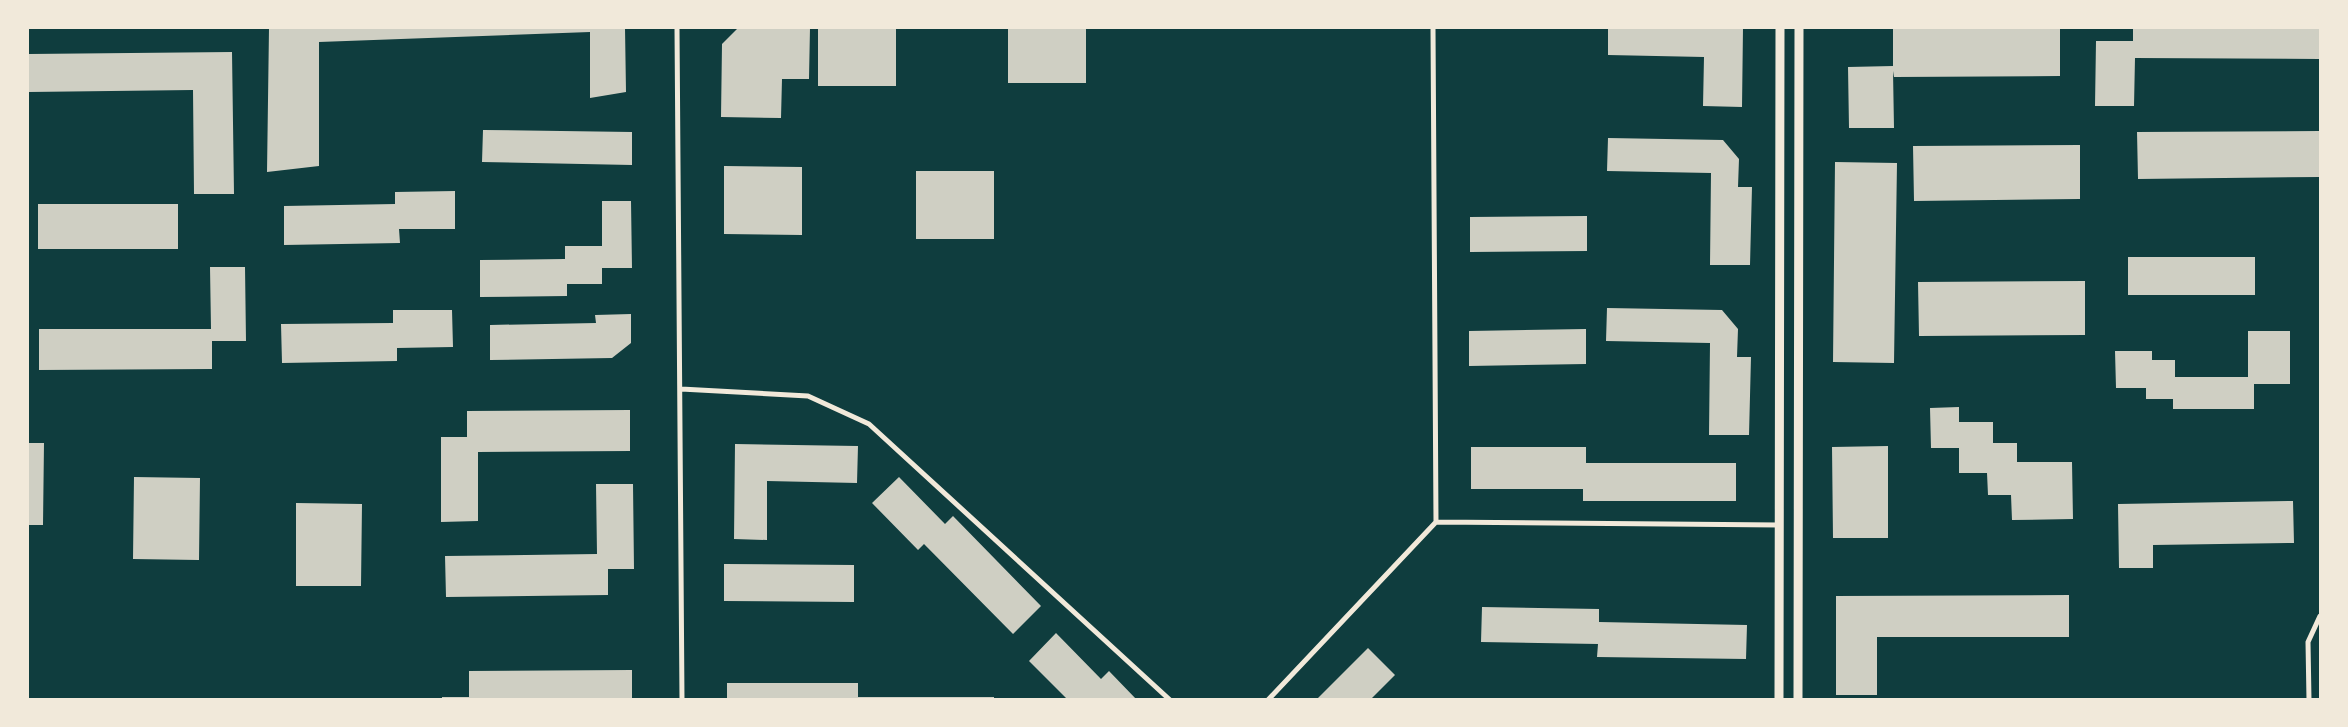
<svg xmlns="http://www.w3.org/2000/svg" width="2348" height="727" viewBox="0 0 2348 727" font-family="Arial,sans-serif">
<rect width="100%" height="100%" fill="#0f3d3e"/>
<path fill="#cfcfc3" d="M269,28H625L626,92L590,98V32L319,42V166L267,172Z
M738,28H810L809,79H782L781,118L721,117L722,44Z
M818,28H896V86H818Z
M1008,28H1086V83H1008Z
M1608,28H1743L1742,107L1703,106L1704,57L1608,55Z
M1893,28H2060V76L1894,77L1893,71L1894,128H1849L1848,67L1893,66Z
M2133,28H2320V59L2135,58L2134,106H2095L2096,41H2133Z
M232,52L234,194H194L193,90L29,92V54Z
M483,130L632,132V165L482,162Z
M2320,131V177L2138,179L2137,132Z
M1608,138L1723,140L1739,159L1738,187H1752L1750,265H1710L1711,173L1607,171Z
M2080,145V199L1914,201L1913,146Z
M1835,162L1897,163L1894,363L1833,362Z
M724,166L802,167V235L724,234Z
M916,171H994V239H916Z
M455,191V229H399L400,243L284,245V206L395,204V192Z
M602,201H631L632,268H602V284H567V296L480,297V260L565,259V246H602Z
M38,204H178V249H38Z
M1587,216V251L1470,252V217Z
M2128,257H2255V295H2128Z
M210,267H245L246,341H212V369L39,370V329H211Z
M2085,281V335L1919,336L1918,282Z
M1607,308L1722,310L1738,329L1737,357H1751L1749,435H1709L1710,343L1606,341Z
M393,310H452L453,347L397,348V361L282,363L281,324L393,323Z
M631,314V343L612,358L490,360V325L596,323L595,315Z
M1586,329V364L1469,366V331Z
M2248,331H2290V384H2254V409H2173V399H2146V388H2116L2115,351H2152V360H2175V377H2248Z
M1959,407V422H1993V443H2017V462H2072L2073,519L2012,520L2011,495H1988L1987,473H1959V448H1931L1930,408Z
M630,410V451L478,452V521L441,522V437H467V411Z
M28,443H44L43,525H28Z
M735,444L858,446L857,483L767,481V540L734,539Z
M1888,446V538H1833L1832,447Z
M1471,447H1586V463H1736V501H1583V489H1471Z
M134,477L200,478L199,560L133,559Z
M899,477L945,524L953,516L1041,606L1013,634L924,544L918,550L872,503Z
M596,484H633L634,569H608V595L446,597L445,556L597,554Z
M2293,501L2294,543L2153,545V568H2119L2118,504Z
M296,503L362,504L361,586H296Z
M724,564L854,565V602L724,601Z
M2069,595V637H1877V695H1836V596Z
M1482,607L1599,609V622L1747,625L1746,659L1597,657L1598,644L1481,642Z
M1056,633L1101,679L1109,671L1137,700H1068L1029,661Z
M1368,648L1395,675L1370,700H1316Z
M632,670V700H442V697H469V671Z
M727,683H858V697H994V700H727Z"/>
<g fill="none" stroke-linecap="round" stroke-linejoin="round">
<path stroke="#f1e9da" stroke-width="5" d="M677,28L682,700
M1433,28L1436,522
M681,389L808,396L869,424L1170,700
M1268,700L1436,522L1779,525
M2309,700L2308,642L2320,616"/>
<path stroke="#f1e9da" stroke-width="9" d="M1779,700L1780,28
M1798,700L1799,28"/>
</g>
<rect width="2348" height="727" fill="none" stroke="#f1e9da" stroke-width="58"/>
</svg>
